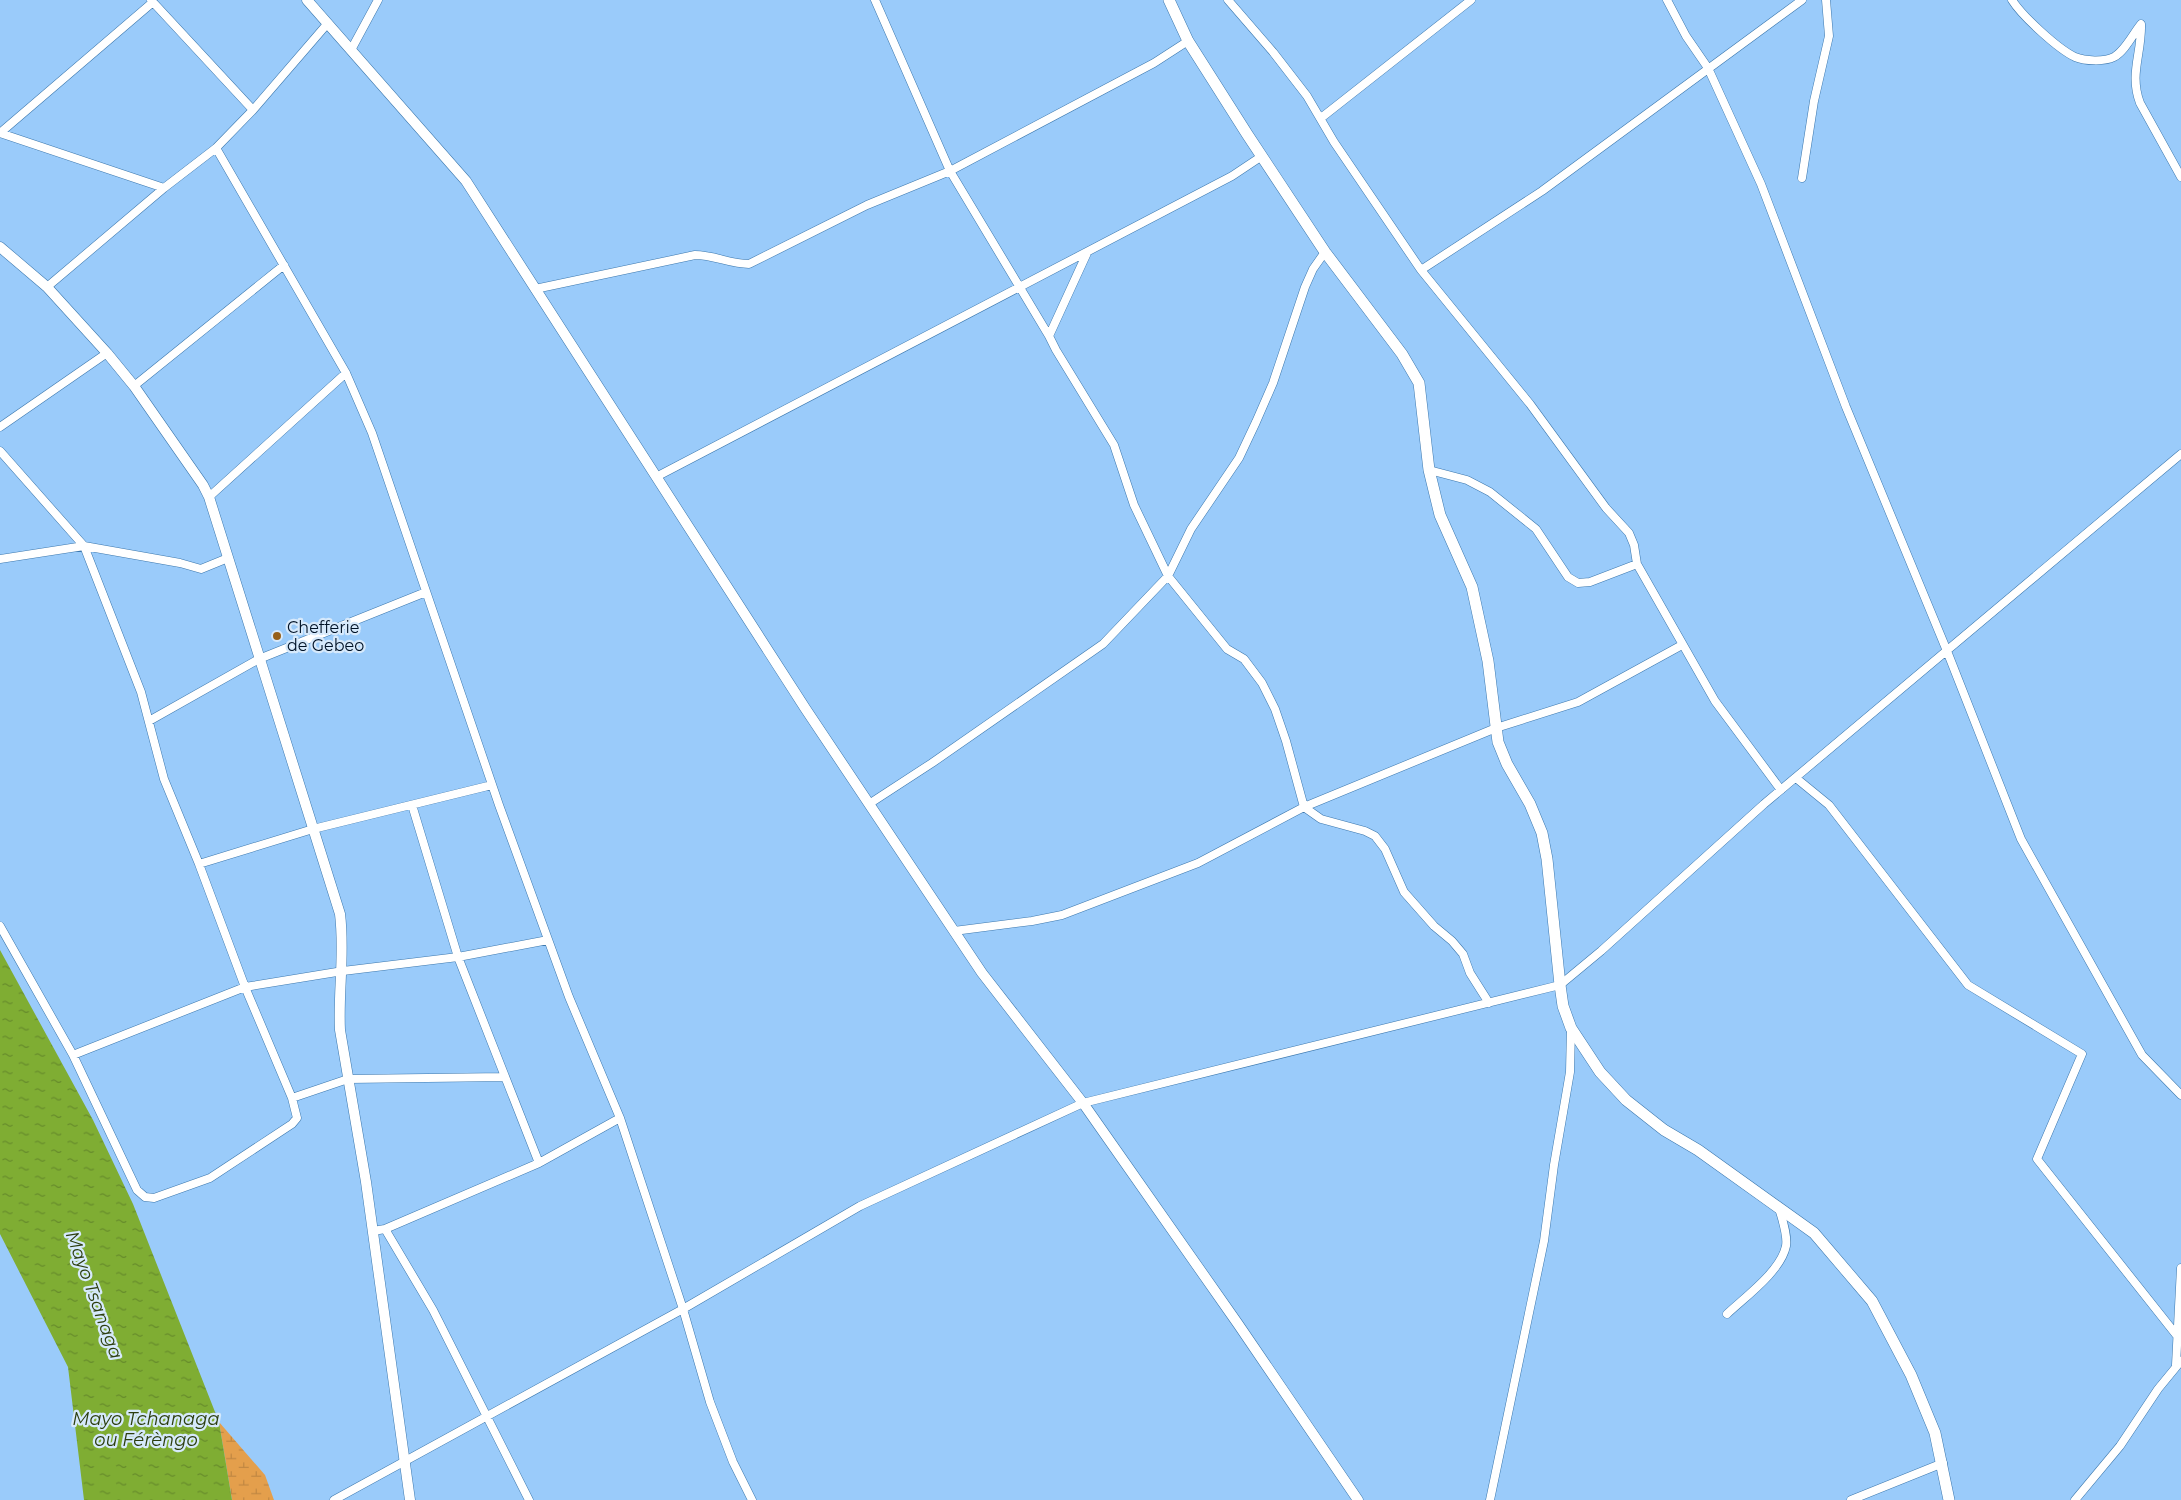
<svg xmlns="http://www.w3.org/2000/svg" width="2181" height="1500" viewBox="0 0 2181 1500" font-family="Montserrat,sans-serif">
<defs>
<pattern id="wetland-marsh" width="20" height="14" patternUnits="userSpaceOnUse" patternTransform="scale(1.25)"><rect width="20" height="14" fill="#e49f4c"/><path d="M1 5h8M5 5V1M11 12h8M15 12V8" fill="none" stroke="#c28842"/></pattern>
<pattern id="water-ripples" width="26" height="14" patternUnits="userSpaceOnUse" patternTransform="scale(1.25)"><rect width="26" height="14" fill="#7fad33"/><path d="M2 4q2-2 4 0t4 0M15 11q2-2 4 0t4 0" fill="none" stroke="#668b2b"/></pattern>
</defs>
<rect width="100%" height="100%" fill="#9acbfa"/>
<path fill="url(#wetland-marsh)" d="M219,1422L265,1475L274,1500H232Z"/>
<path fill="url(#water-ripples)" d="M0,950L93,1120L133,1204L219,1422L232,1500H84L68,1367L0,1234Z"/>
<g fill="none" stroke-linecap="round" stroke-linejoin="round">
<defs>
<path id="minor" d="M875,0L950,171L1049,336
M1228,0L1273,52L1307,96L1334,142L1421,270L1530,404L1606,508L1629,533L1634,545L1637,564L1715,701L1781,790
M1667,0L1686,36L1708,68L1761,184L1846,407L1947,651L2021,839L2142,1055L2181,1095
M2012,0C2022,16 2058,49 2075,57C2085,61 2104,62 2114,57C2125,51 2133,34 2141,24C2142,53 2129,74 2140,103L2181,177
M351,50L378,0
M253,110L328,23
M1321,118L1471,0
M0,133L164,188L216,148L253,110L151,0
M0,133L153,2
M216,148L346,373L372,433L499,805L569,997L620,1118L683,1309L710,1402L733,1462L752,1500
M1802,178L1814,101L1829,36L1826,0
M1087,253L1049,336L1056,350L1114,445L1134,505L1168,576L1227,649L1244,659L1262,683L1275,709L1286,741L1304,807L1321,819L1365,831L1375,836L1385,849L1404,892L1434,926L1452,941L1463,954L1470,973L1489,1003
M1421,270L1542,191L1802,0
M47,287L164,188
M535,289L695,255C714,255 730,264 749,264L867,205L950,171L1154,63L1188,41
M134,386L284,265
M0,427L107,353
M0,451L84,546L141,692L164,779L199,864L313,829L492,785
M1429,470L1467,480L1490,492L1536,529L1568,577L1578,583L1590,582L1637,564
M656,477L1232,176L1262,156
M209,497L346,373
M0,559L84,546L180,563L201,569L228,558
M149,721L259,659L426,592
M1796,778L1829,805L1968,985L2082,1054L2037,1159L2178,1337
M869,804L932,763L1103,644L1168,576L1191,529L1239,458L1256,422L1273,383L1305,287L1313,269L1325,252
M412,805L458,957L548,940
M199,864L245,987L292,1098L297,1118L292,1124L210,1178L154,1198L145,1197L137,1190L73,1055L245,987L343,971L458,957L539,1163L385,1229L373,1231
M0,926L73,1055
M954,931L1032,921L1062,915L1198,863L1304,807L1496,728L1578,702L1682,645
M292,1098L348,1079L505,1077
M539,1163L620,1118
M385,1229L433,1310L529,1500
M1727,1314C1745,1297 1781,1271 1786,1246C1788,1235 1782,1219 1779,1208
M2176,1365L2181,1268
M334,1500L683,1309L860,1206L1083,1103L1560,985L1601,951L1764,804L2181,454
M1490,1500L1544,1241L1554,1165L1570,1072L1571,1028
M1851,1500L1943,1463
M2075,1500L2120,1446L2158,1389L2181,1361"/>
<path id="tertiary" d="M307,0L466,181L805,708L982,973L1083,1103L1238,1324L1358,1500
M0,247L47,287L107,353L134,386L203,485L209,497L340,914C345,953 338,992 340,1030L366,1182L410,1500"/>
<path id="secondary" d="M1169,0L1188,41L1247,134L1325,252L1402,354L1419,383L1429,470L1440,515L1472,587L1488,661L1498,742L1507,764L1530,804L1542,833L1547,859L1560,985L1563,1006L1571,1028L1600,1072L1626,1100L1664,1130L1698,1150L1814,1233L1872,1301L1911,1375L1935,1433L1949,1500"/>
</defs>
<use href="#minor" stroke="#3c78ae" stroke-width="9"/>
<use href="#tertiary" stroke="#3c78ae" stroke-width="11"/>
<use href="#secondary" stroke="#3c78ae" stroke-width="12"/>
<use href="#minor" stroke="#fff" stroke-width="8"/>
<use href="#tertiary" stroke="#fff" stroke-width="10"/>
<use href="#secondary" stroke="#fff" stroke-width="11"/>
</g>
<circle fill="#976019" stroke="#d6e9fb" stroke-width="2" cx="277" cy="636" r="5"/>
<g text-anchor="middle" stroke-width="4.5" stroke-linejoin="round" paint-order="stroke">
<g font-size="16" fill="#001226" stroke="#d6e9fb" text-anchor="start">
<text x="287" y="633">Chefferie<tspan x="287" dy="18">de Gebeo</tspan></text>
</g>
<g font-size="18" font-style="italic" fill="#2c3e0e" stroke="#d6e9fb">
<text transform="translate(94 1295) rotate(70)" y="6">Mayo Tsanaga</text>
<text x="146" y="1425">Mayo Tchanaga<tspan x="146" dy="21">ou Férèngo</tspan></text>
</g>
</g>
</svg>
